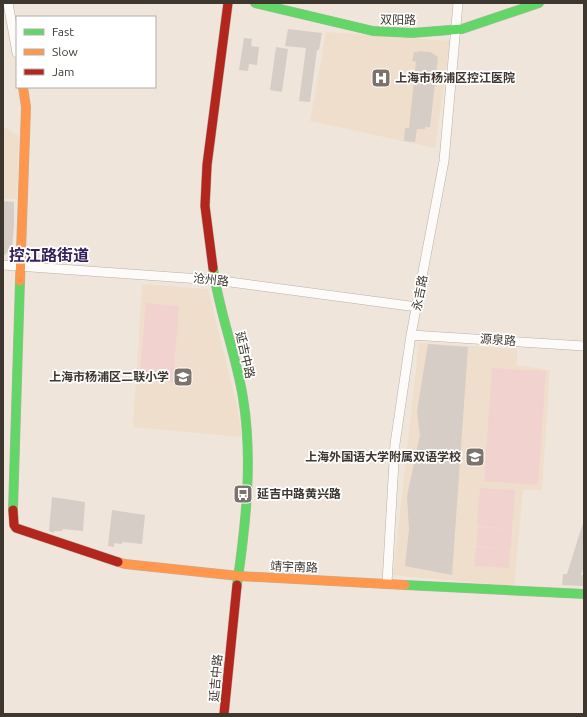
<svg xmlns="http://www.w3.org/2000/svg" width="587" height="717" viewBox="0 0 587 717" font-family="Ubuntu,'Noto Sans SC',sans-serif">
<rect width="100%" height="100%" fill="#efe5da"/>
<path fill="#efdecb" d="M326,32L450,41L435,148L310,121Z
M3,126L19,136L17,199L3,198Z
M142,284L208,289L237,405L242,437L133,427Z
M419,343L517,349V365L550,370L542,490H523L514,586L393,575Z"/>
<path fill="#f2d2ce" d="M146,303L179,306L173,382L139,379Z
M492,368L546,371L538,485L484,481Z
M480,488L515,490L512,529L477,526Z
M478,527L512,529L511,549L476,546Z
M476,547L510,549L509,568L474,566Z"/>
<path fill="#d6cdc6" d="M288,29L322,33L319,50H317L310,102L299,101L306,48L285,46Z
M244,38L252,39L251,46L259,47L257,65L249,64L248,71L239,70Z
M276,47L288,49L282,92L270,90Z
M418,51L430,52L438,57L430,127H425V129H417L415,142L404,141L405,128H409L416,62L412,61L414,52H418Z
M3,201L14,202V225L12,249L3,256Z
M428,344L468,347L452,575L405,566L409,530L407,496L420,435L417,411Z
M52,497L85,502L83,531L63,529L62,531H54V533L49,531Z
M112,510L145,515L142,544L122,542V544L114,543V547L108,546Z
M583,523H584V566L581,575H584V586L562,585L563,574H567Z"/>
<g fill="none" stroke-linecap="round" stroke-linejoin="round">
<defs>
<path id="street" d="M8,3L17,53
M3,265L215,280L417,307
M411,335L584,346
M387,583L395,444L411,335L444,161L458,3"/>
<path id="fast" d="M255,3L373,31L412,33L462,29L539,3
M213,268C219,312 236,354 243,398C253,459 246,523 237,585
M13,510L20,281
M405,585L584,594"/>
<path id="slow" d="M20,281L26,107L23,87
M118,562L125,564L239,576L405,585"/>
<path id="jam" d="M213,268L205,206L207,165L228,3
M13,510L14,525L16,528L118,562
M224,714L237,585"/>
</defs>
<use href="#street" stroke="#b7b0a7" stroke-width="10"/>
<use href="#fast" stroke="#b7b0a7" stroke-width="10"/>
<use href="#slow" stroke="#b7b0a7" stroke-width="10"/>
<use href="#jam" stroke="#b7b0a7" stroke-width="10"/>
<use href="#street" stroke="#fdfbf9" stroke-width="9"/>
<use href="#fast" stroke="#63d668" stroke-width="9"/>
<use href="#slow" stroke="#ff974d" stroke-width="9"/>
<use href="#jam" stroke="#b3261e" stroke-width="9"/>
</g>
<defs>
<symbol id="hospital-square" viewBox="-11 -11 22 22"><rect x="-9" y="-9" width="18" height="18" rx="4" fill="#7c746c" stroke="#fff"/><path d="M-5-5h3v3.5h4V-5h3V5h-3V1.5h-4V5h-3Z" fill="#fff"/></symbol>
<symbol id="school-square" viewBox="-11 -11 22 22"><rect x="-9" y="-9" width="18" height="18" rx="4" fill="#7c746c" stroke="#fff"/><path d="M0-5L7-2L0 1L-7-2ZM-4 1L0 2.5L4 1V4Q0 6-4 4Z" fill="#fff"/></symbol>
<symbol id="bus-square" viewBox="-11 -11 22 22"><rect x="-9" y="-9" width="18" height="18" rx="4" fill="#7c746c" stroke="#fff"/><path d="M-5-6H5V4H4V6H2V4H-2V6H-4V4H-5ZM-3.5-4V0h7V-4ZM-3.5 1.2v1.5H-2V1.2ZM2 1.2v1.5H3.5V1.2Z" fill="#fff"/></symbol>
</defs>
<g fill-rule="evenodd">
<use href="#hospital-square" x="370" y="67" width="22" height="22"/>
<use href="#school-square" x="172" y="366" width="22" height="22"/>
<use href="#school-square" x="464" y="446" width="22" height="22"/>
<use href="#bus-square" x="232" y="483" width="22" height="22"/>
</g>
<g text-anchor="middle" stroke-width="3.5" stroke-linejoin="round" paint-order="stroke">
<g font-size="12" fill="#3e3730" stroke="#fff">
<text transform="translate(398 20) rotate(1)" y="4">双阳路</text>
<text transform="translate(211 280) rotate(6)" y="4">沧州路</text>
<text transform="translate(420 293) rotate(-79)" y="4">永吉路</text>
<text transform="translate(498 340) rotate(4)" y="4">源泉路</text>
<text transform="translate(245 355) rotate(77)" y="4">延吉中路</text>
<text transform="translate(294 567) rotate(2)" y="4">靖宇南路</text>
<text transform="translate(216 678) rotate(-85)" y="4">延吉中路</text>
</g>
<g font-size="12" font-weight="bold" fill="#3e3730" stroke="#fff" text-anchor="start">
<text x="395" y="82">上海市杨浦区控江医院</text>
<text x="169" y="381" text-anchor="end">上海市杨浦区二联小学</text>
<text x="461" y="461" text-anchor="end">上海外国语大学附属双语学校</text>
<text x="257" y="498">延吉中路黄兴路</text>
</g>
<g font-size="16" font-weight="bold" fill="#34215b" stroke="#fff">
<text x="49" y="261">控江路街道</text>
</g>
</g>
<rect width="587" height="717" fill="none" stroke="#3e3730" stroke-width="8"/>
<rect x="16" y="16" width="140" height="72" fill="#ffffff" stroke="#b2afac"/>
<rect x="24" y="29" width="20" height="6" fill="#63d668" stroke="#b2afac"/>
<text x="52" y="36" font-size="12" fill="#3e3730">Fast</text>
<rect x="24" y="49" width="20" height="6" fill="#ff974d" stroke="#b2afac"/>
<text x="52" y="56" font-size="12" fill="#3e3730">Slow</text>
<rect x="24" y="69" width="20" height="6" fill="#b3261e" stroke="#b2afac"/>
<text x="52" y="76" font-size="12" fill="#3e3730">Jam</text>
</svg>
